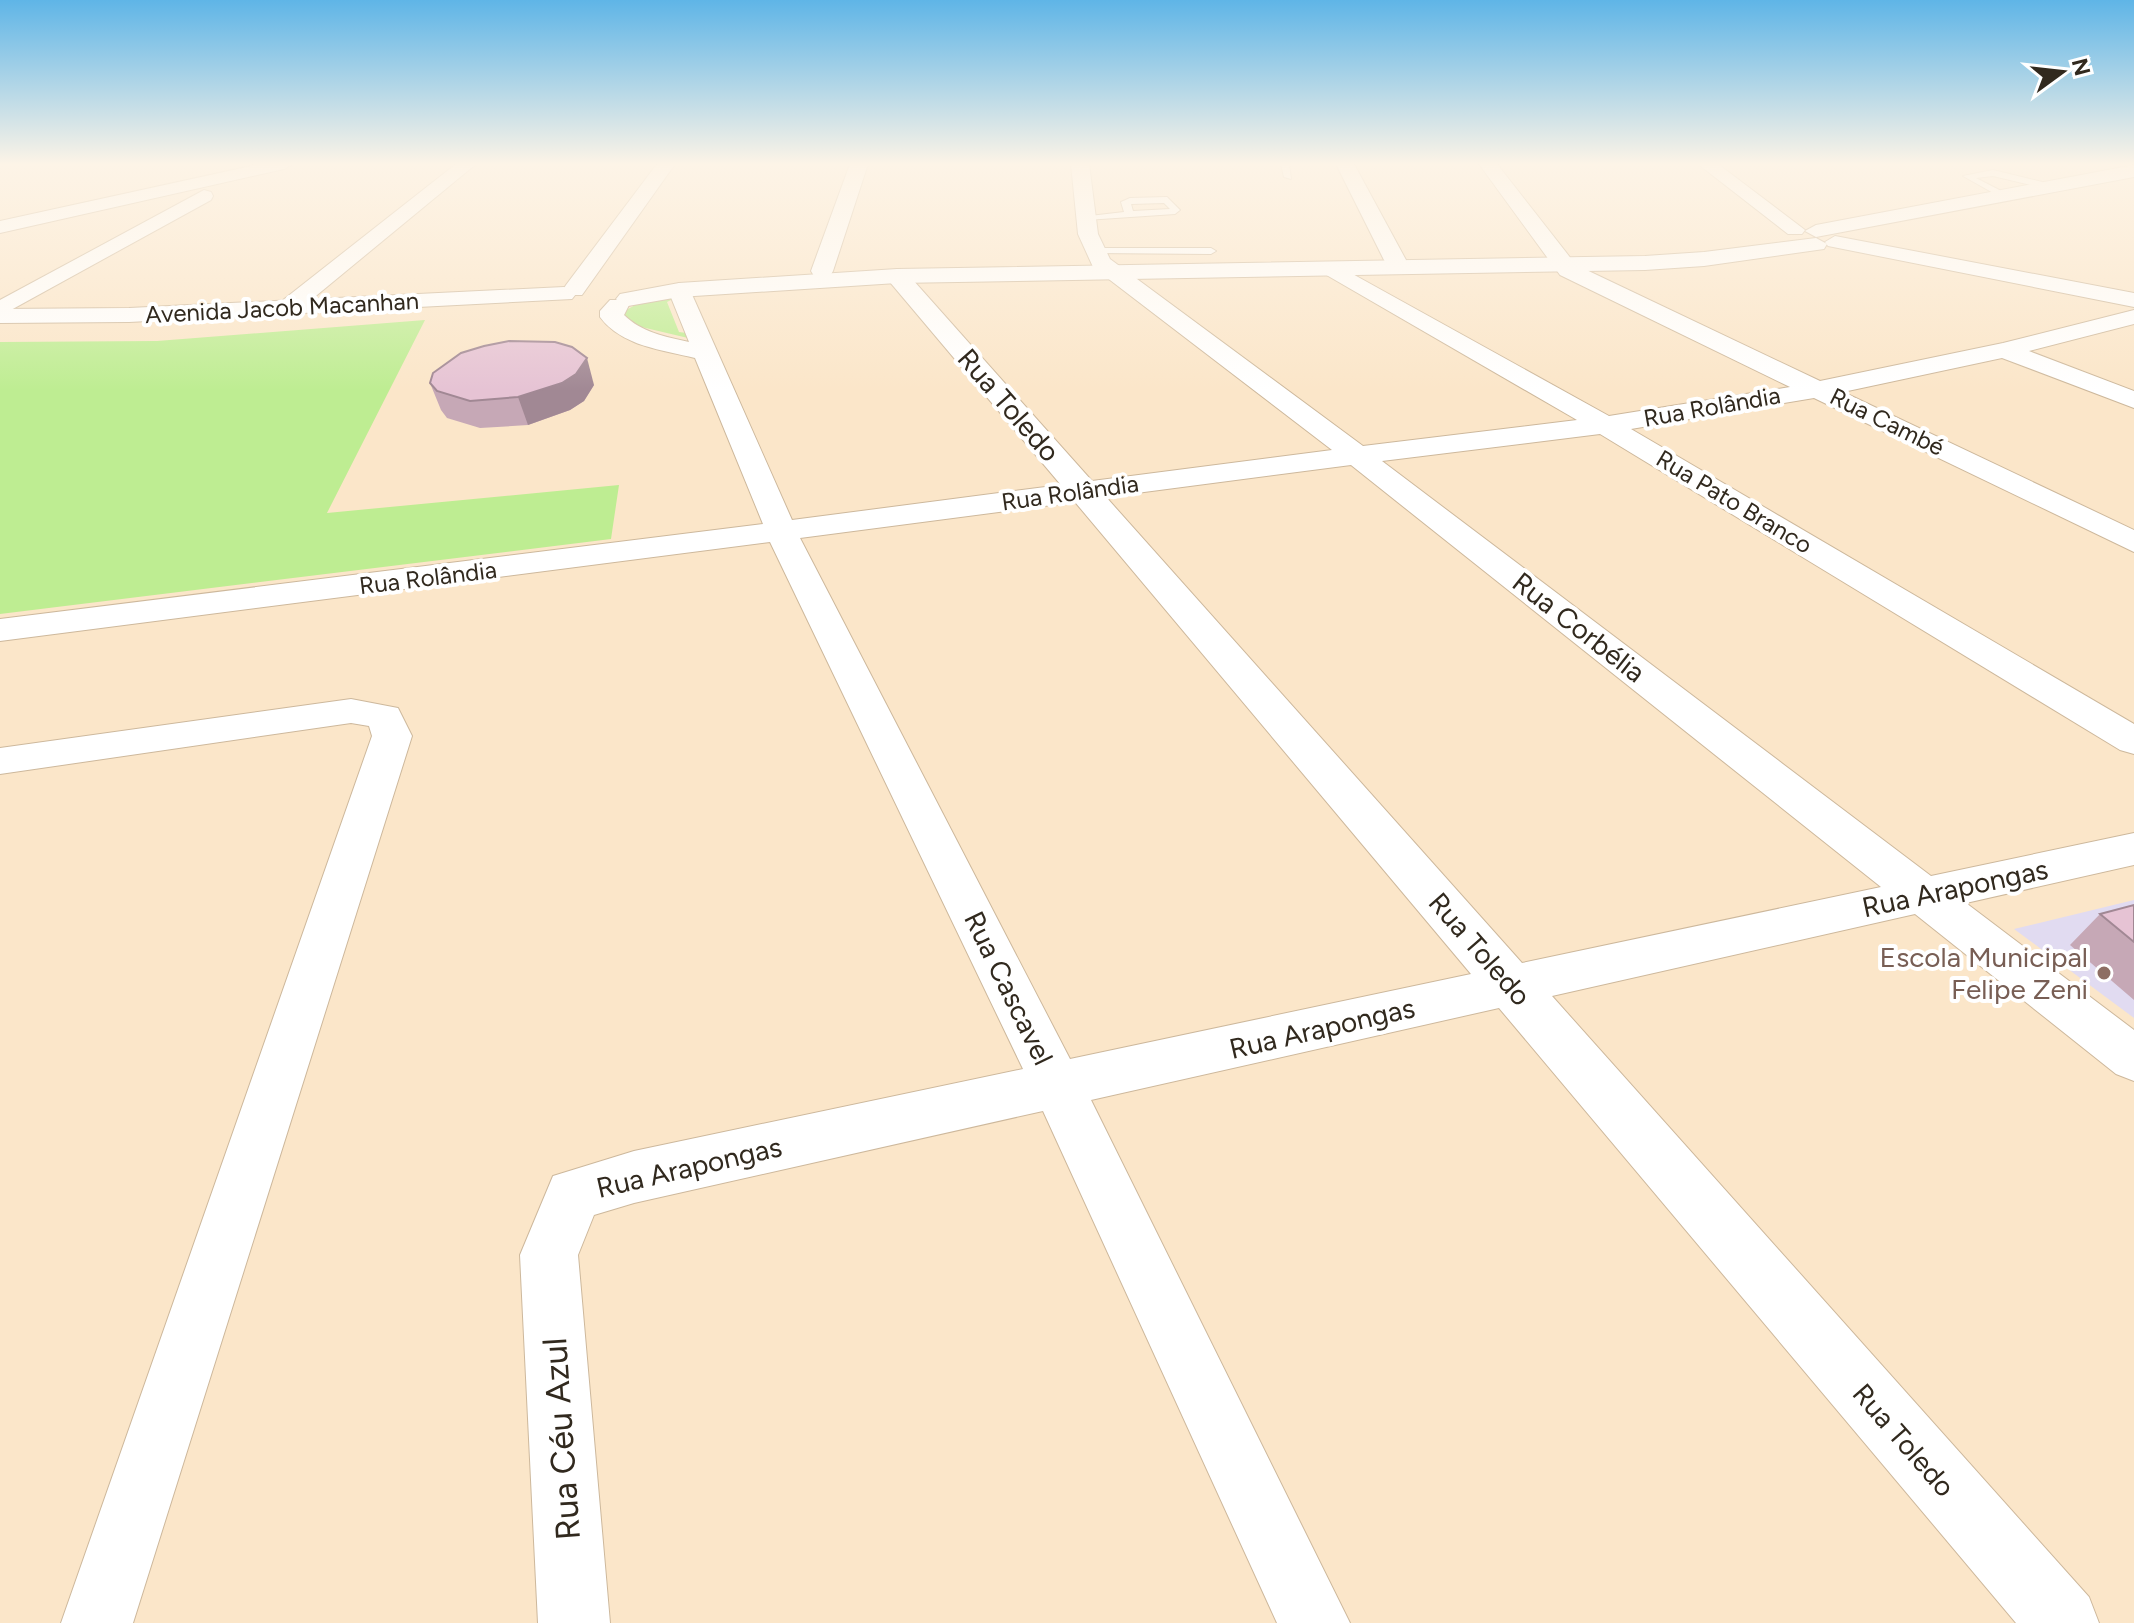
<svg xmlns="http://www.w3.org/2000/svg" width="2134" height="1623" viewBox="0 0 2134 1623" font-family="Figtree,sans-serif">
<rect width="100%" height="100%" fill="#fbe6c9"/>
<path fill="#e1dbf1" d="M2134,900V1018L2014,929Z"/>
<path fill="#beed92" d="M675,298L667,302L679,332L694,334L688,338L633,325L619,314L637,304Z
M425,320L327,513L619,485L611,539L0,614V342L157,341Z"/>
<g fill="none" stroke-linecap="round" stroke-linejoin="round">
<defs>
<path id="lane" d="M1281,164H1289L1291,179L1284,177Z
M1993,170L2055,185L2056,187L2052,190L1993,176L1976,178L2007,194L2004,199L1963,176Z
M1167,197L1180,210L1175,214L1086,220L1081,217L1124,212L1121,202L1130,198ZM1164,203L1170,209L1133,211L1131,204Z
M1096,248H1211L1216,251L1211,254L1092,253Z"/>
<path id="street" d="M260,164H293L284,169L0,233V221Z
M456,164H476L294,314H278L274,309L278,304Z
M657,164H675L582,295H566L563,290L566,285Z
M850,164H868L833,271L830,276H814L811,271Z
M1071,164H1089L1098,234L1110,259L1363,446L1577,420L1323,273L1320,268L1323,263L1331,262L1609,416L1790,387L1560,275L1479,164H1497L1576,265L1820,381L2003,343L2134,310V324L2029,351L2134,391V408L2002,358L1843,392L2134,530V552L1814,398L1631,429L2134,724V754L2120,750L1600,434L1382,461L1931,876L2134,833V865L1966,903L2134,1030V1081L2116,1074L1915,914L1552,996L2089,1597L2099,1623H2016L1499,1008L1091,1100L1350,1623H1277L1043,1111L634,1203L594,1215L578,1255L610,1623H538L520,1255L553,1176L634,1151L1023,1069L770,542L0,641V619L763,524L695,358C663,350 621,346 600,317V311L610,300H626L629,305L624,315C641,332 666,337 689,342L668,290L679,283L690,290L792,520L1061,485L889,281L886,276L897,269L905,271L1092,481L1332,450L1093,267L1078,234ZM1351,465L1881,887L1522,963L1106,497ZM1075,502L1471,974L1070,1059L800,538Z
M1336,164H1354L1406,260L1403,265H1387L1384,260Z
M1698,164H1718L1805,230L1802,234H1788Z
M204,190L211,192L213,196L211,200L0,316V300Z
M1835,236L2134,293V307L1828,246L1825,242Z
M351,699L398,708L412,736L133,1623H61L372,736L369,726L351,723L0,774V748Z"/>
<path id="secondary" d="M2134,165V177L1816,237L1805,231L1816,225Z
M1816,238L1827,244L1824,249L1704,266L1645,270L897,283L679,297L628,306L620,304L616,299L620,294L679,283L897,269L1645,256L1704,252Z
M564,287L572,289L576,294L572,299L129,322L0,323V309L129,308Z"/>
</defs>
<use href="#lane" stroke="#cdb89c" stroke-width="2"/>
<use href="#street" stroke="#cdb89c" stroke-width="2"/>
<use href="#secondary" stroke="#cdb89c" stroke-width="2"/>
<use href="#lane" fill="#fff" fill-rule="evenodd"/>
<use href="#street" fill="#fff" fill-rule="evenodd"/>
<use href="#secondary" fill="#fff" fill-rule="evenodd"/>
</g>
<path fill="#c6a8b6" d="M430,383L594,385L584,401L570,410L528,425L480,428L447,418L441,410Z
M2134,905V1000L2070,945L2100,914Z"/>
<path fill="#a18894" d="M587,358L594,385L584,401L570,410L528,425L518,397Z"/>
<path fill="#e6c3d4" stroke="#a18894" stroke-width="2" d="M509,341L555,342L572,347L587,358L576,374L562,383L518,397L470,401L437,391L430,383L433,373L461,353L484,346Z
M2134,905V942L2100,914Z"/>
<linearGradient id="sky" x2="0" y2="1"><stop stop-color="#5fb5e7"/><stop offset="0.42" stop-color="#fdf4e7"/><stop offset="1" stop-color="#fdf4e7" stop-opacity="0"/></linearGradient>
<rect width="2134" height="391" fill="url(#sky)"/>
<circle fill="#8d6e63" stroke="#fff" stroke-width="3" cx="2104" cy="973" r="8"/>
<g text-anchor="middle" stroke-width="8" stroke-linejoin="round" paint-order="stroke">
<g font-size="24" fill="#31291e" stroke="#fff">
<text transform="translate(282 308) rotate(-3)" y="8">Avenida Jacob Macanhan</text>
<text transform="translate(1712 407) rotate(-10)" y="8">Rua Rolândia</text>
<text transform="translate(1887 422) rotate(26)" y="8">Rua Cambé</text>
<text transform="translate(1070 493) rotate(-8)" y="8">Rua Rolândia</text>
<text transform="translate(1734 502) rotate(31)" y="8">Rua Pato Branco</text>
<text transform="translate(428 578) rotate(-7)" y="8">Rua Rolândia</text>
</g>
<g font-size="28" fill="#31291e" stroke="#fff">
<text transform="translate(1009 405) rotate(49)" y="10">Rua Toledo</text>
<text transform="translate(1579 627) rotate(38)" y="10">Rua Corbélia</text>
<text transform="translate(1955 888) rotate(-12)" y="10">Rua Arapongas</text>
<text transform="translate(1480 949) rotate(49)" y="10">Rua Toledo</text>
<text transform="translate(1009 988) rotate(64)" y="10">Rua Cascavel</text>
<text transform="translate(1322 1028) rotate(-13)" y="10">Rua Arapongas</text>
<text transform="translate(689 1167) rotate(-13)" y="10">Rua Arapongas</text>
<text transform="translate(1904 1440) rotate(49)" y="10">Rua Toledo</text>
</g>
<g font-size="28" fill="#785e54" stroke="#fff" text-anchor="end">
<text x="2088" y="967">Escola Municipal<tspan x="2088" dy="32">Felipe Zeni</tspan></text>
</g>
<g font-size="34" fill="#31291e" stroke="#fff">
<text transform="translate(561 1439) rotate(-94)" y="12">Rua Céu Azul</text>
</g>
</g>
<g transform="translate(2062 72) rotate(75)" stroke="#ffffff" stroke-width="6" paint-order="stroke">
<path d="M0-6L14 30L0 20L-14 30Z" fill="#31291e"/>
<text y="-12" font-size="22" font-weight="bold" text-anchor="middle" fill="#31291e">N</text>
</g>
</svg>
